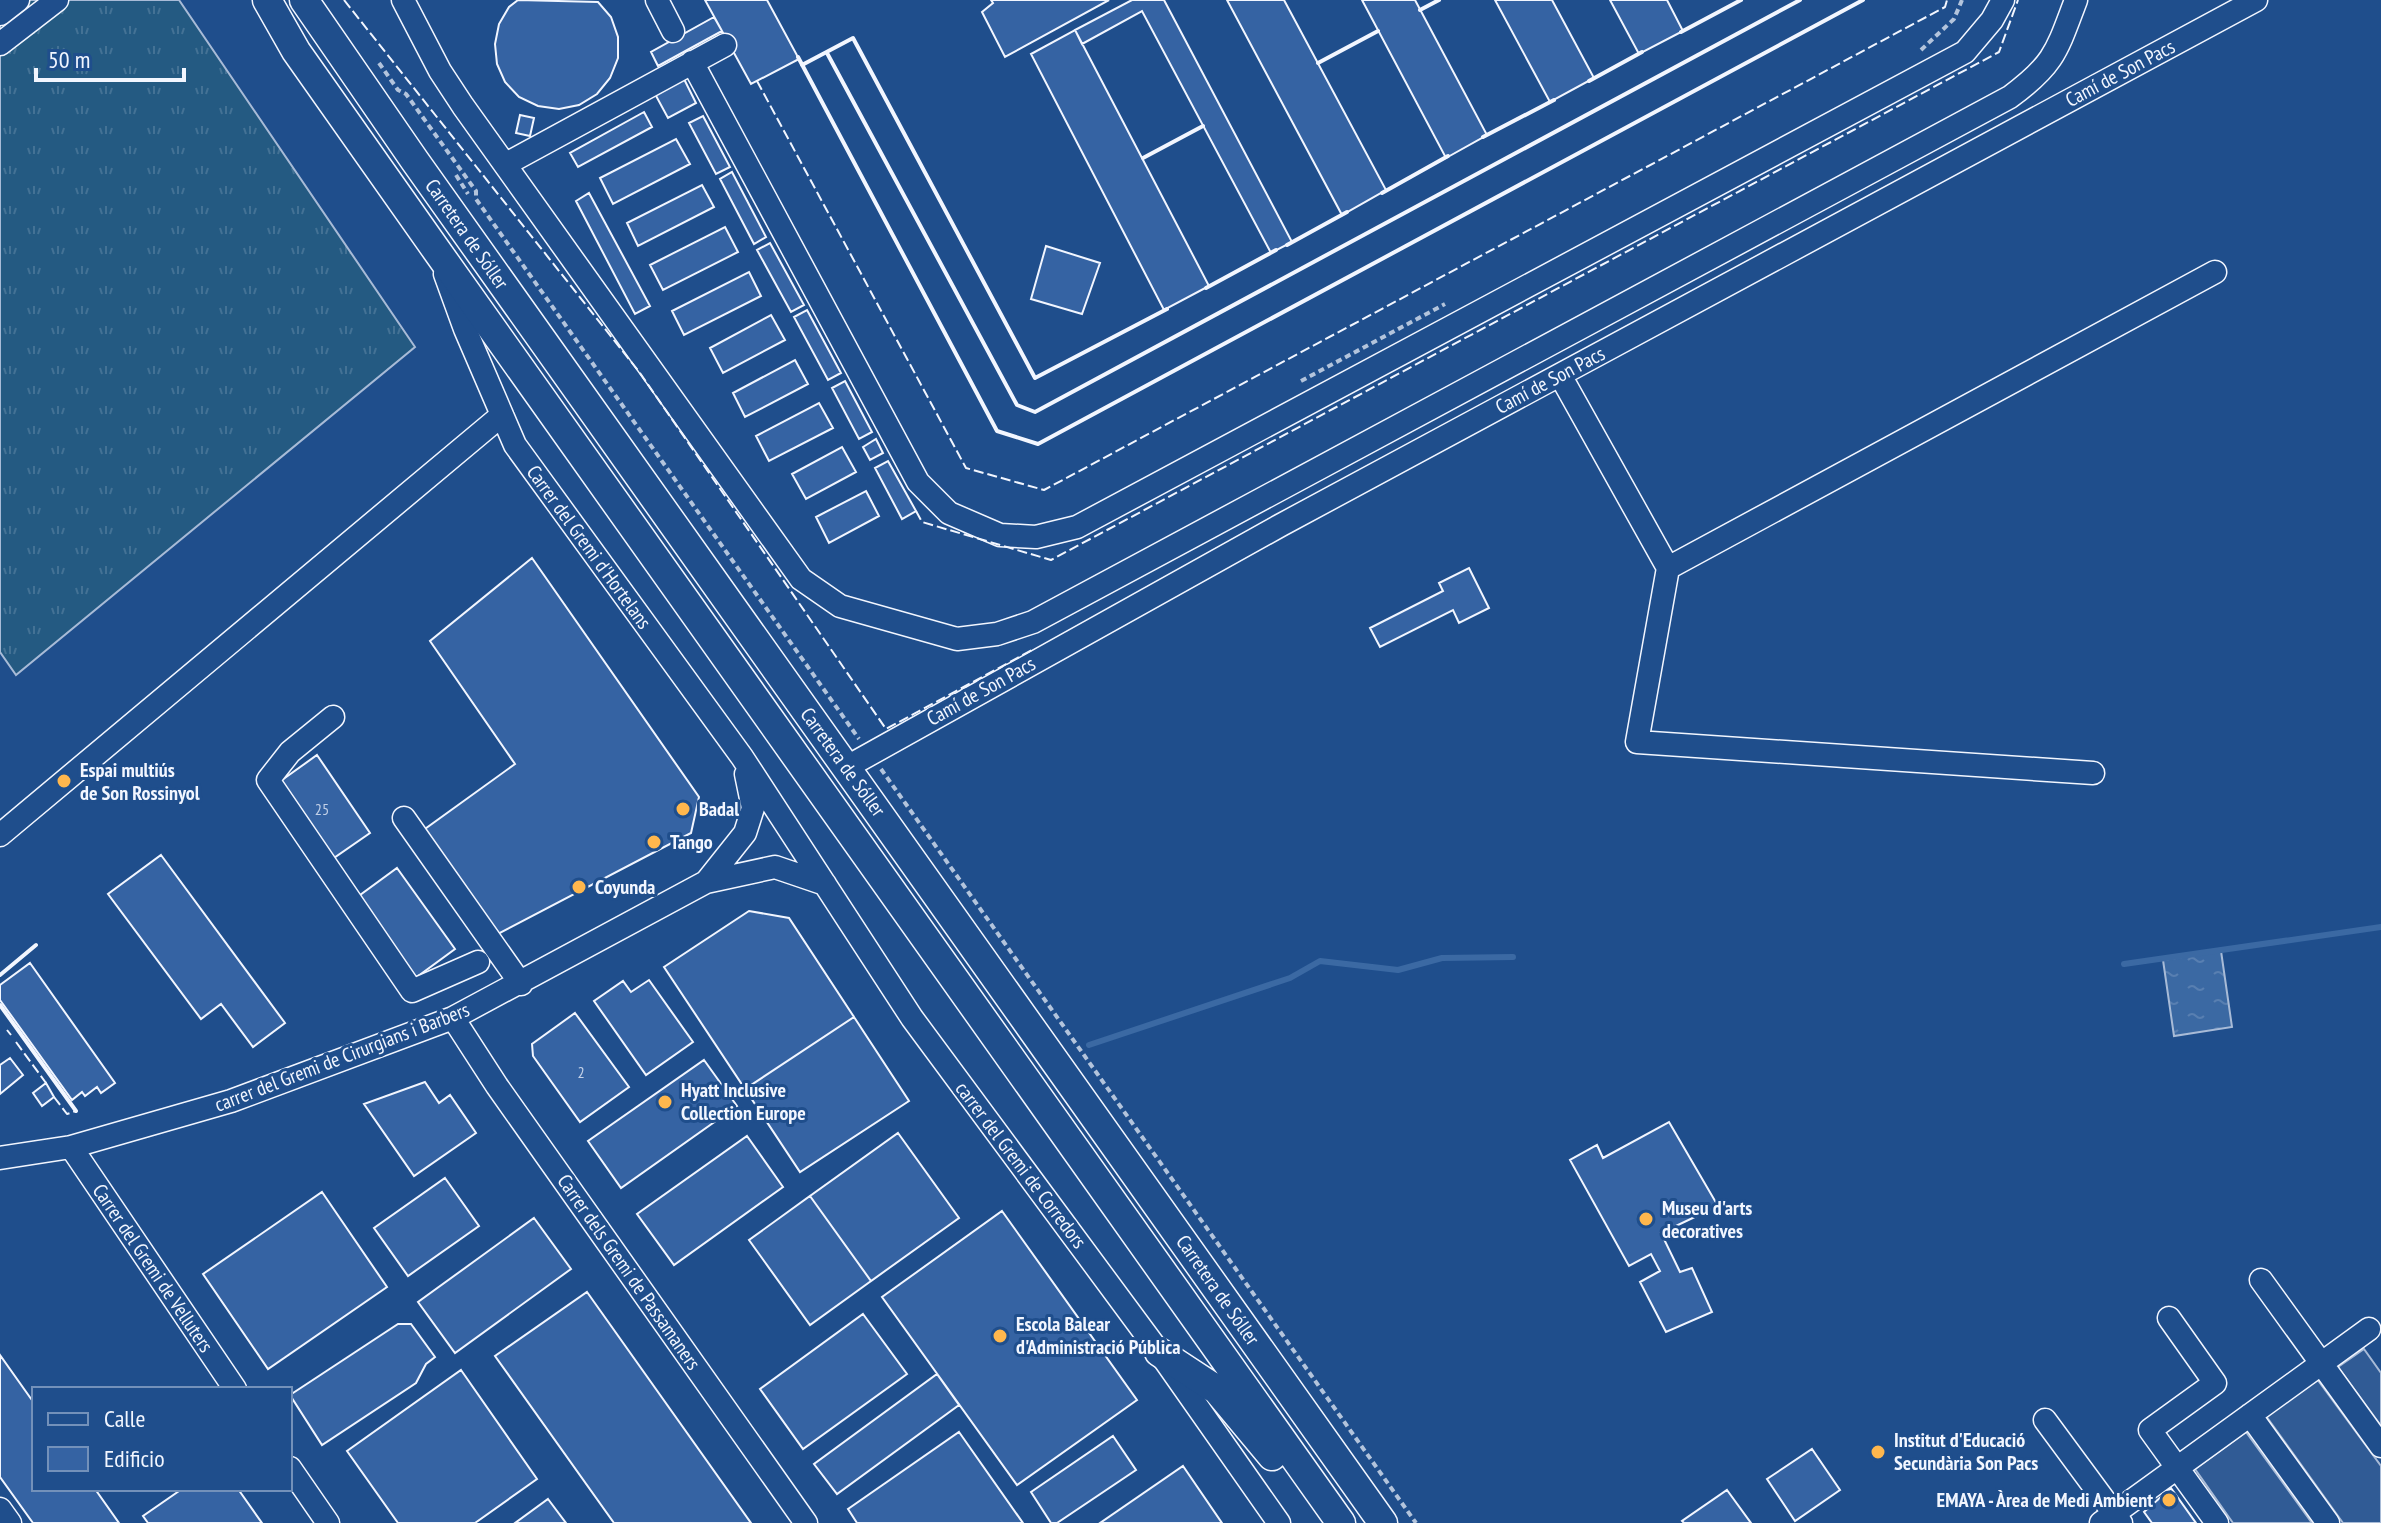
<svg xmlns="http://www.w3.org/2000/svg" width="2381" height="1523" viewBox="0 0 2381 1523" font-family="'PT Sans Narrow',sans-serif">
<defs>
<pattern id="grass-tufts" width="24" height="20" patternUnits="userSpaceOnUse" patternTransform="scale(2)"><rect width="24" height="20" fill="#245a82"/><path d="M3 7l-1-3M5 7V3M7 7l1-3M15 17l-1-3M17 17v-4M19 17l1-3" fill="none" stroke="#447295"/></pattern>
<pattern id="water-ripples" width="26" height="14" patternUnits="userSpaceOnUse" patternTransform="scale(2)"><rect width="26" height="14" fill="#3b69a3"/><path d="M2 4q2-2 4 0t4 0M15 11q2-2 4 0t4 0" fill="none" stroke="#587fb1"/></pattern>
</defs>
<rect width="100%" height="100%" fill="#1f4e8c"/>
<path fill="url(#grass-tufts)" stroke="#a8bbd7" stroke-width="2" d="M0,0H179L415,347L16,675L0,652Z"/>
<path fill="#305b95" stroke="#a8bbd7" stroke-width="2" d="M2364,1349L2381,1373V1426L2338,1367Z
M2317,1379L2381,1466V1523H2343L2266,1416Z
M2246,1432L2312,1523H2233L2195,1469Z"/>
<path fill="url(#water-ripples)" stroke="#a8bbd7" stroke-width="2" d="M2221,951L2232,1027L2174,1036L2163,960Z"/>
<g fill="none" stroke-linecap="round" stroke-linejoin="round">
<path stroke="#3b69a3" stroke-width="6" d="M2124,964L2381,927
M1089,1045L1290,978L1320,961L1398,970L1442,958L1513,957"/>
</g>
<path fill="#3563a3" stroke="#f2f6ff" stroke-width="2" d="M518,0L598,2L611,17L618,37V58L610,78L597,94L579,105L559,109L538,106L519,97L505,82L497,64L495,44L499,24L509,7Z
M705,0H767L799,59L751,84Z
M991,0H1109L1005,57L982,12L993,3Z
M1132,0H1164L1292,242L1271,253L1142,11L1082,44L1075,30Z
M1227,0H1284L1386,190L1342,215Z
M1362,0H1415L1487,135L1446,158Z
M1495,0H1552L1594,78L1550,102Z
M1610,0H1667L1683,31L1639,54Z
M714,17L722,31L658,66L651,52Z
M1075,30L1209,286L1164,310L1031,54Z
M684,79L696,103L668,118L655,94Z
M644,112L652,127L578,167L570,153Z
M520,115L534,118L530,136L516,133Z
M703,116L730,167L716,174L689,123Z
M676,139L690,164L613,204L600,178Z
M732,172L766,237L754,244L720,179Z
M702,185L714,207L638,246L627,223Z
M589,193L650,306L635,314L576,201Z
M725,227L738,252L663,290L650,265Z
M770,243L804,305L791,312L757,250Z
M1046,246L1100,263L1082,314L1031,299Z
M749,272L761,296L684,335L672,311Z
M807,310L841,373L828,380L794,317Z
M771,315L785,340L723,373L710,348Z
M795,360L808,384L745,417L733,393Z
M845,381L872,432L859,439L832,388Z
M819,403L833,428L769,461L756,436Z
M876,439L883,453L870,460L863,447Z
M842,447L856,472L806,499L792,474Z
M888,461L916,511L902,519L875,468Z
M866,491L879,516L829,543L816,517Z
M532,558L699,797L691,833L496,935L418,834L515,764L430,641Z
M1469,568L1489,608L1459,623L1453,610L1380,647L1370,628L1443,591L1439,583Z
M317,755L370,833L328,862L275,785Z
M161,855L285,1023L253,1047L221,1004L201,1019L108,894Z
M397,868L455,949L414,979L356,898Z
M749,911L789,918L854,1017L745,1089L664,967Z
M30,963L115,1083L101,1093L97,1087L85,1096L82,1092L72,1100L0,1000V985Z
M649,980L693,1042L646,1075L594,1001L623,981L631,992Z
M575,1013L629,1087L580,1122L533,1056L532,1044Z
M854,1017L909,1101L800,1172L745,1089Z
M10,1058L23,1075L0,1094V1065Z
M704,1060L737,1106L621,1188L588,1141Z
M425,1082L439,1103L450,1095L476,1133L414,1176L364,1104Z
M46,1083L54,1097L42,1106L33,1093Z
M1669,1122L1718,1206L1661,1233L1680,1272L1692,1268L1712,1312L1666,1332L1640,1282L1660,1271L1651,1254L1629,1266L1570,1160L1597,1145L1603,1158Z
M898,1133L959,1218L871,1281L810,1196Z
M747,1136L783,1187L674,1265L637,1214Z
M445,1178L479,1226L408,1276L374,1228Z
M322,1192L387,1287L268,1369L203,1274Z
M810,1196L871,1281L810,1325L749,1240Z
M1002,1211L1137,1400L1017,1485L882,1297Z
M534,1218L571,1269L455,1353L418,1302Z
M587,1292L751,1523H614L495,1356Z
M863,1314L907,1374L803,1449L760,1389Z
M398,1324H411L435,1357L426,1364L416,1383L322,1445L290,1395Z
M0,1355L34,1403V1489H95L119,1523H33L0,1477Z
M461,1370L537,1479L475,1523H398L347,1451Z
M937,1374L959,1405L837,1494L814,1464Z
M959,1432L1023,1523H857L848,1509Z
M1113,1436L1136,1470L1057,1523H1051L1031,1492Z
M1812,1449L1840,1490L1795,1521L1767,1479Z
M1183,1466L1222,1523H1100Z
M2171,1488L2196,1523H2152L2144,1512Z
M182,1489H238L262,1523H148L143,1516Z
M1727,1490L1751,1523H1684L1682,1521Z
M548,1499L566,1523H515Z"/>
<g fill="none" stroke-linecap="round" stroke-linejoin="round">
<defs>
<path id="minor" d="M403,0L440,71L463,106L801,579L840,606L957,639L997,634L1033,622L2010,97C2055,64 2057,50 2076,0
M657,0L673,31
M0,14L18,0
M0,44L57,0
M692,62L918,482L949,513L1000,535L1036,537L1077,527L1965,52L1992,20L2003,0
M506,164L725,45
M445,274L465,329L515,445L742,757L912,1018L1159,1352L1279,1523
M1560,375L1668,568L1637,742L2093,773
M1668,568L2215,272
M333,717L290,752L268,780L412,991L478,962
M847,767L1281,525L2256,0
M746,774L753,808L745,833L706,882L775,867L825,884
M404,818L521,984
M0,835L502,415
M453,1018L497,1086L806,1523
M71,1147L235,1389
M0,1158L71,1147L231,1101L453,1018L706,882
M2261,1280L2381,1446
M2169,1318L2215,1383L2150,1430L2217,1523
M2250,1415L2328,1523
M2045,1420L2121,1523
M290,1468L328,1523
M0,1509L10,1523
M2101,1523L2369,1329"/>
<path id="major" d="M267,0L296,51L437,251L1341,1523
M304,0L415,161L1383,1523
M1159,1352L1217,1390L1272,1456"/>
</defs>
<use href="#minor" stroke="#f2f6ff" stroke-width="25"/>
<use href="#major" stroke="#f2f6ff" stroke-width="31"/>
<path stroke="#b3c4dc" stroke-width="4" stroke-dasharray="6 4" stroke-linecap="butt" d="M1921,50L1954,19L1962,0
M379,63L398,90L406,94L476,191V199L859,739
M456,175L468,194
M1301,381L1445,304
M881,769L1416,1523"/>
<use href="#minor" stroke="#1f4e8c" stroke-width="22"/>
<use href="#major" stroke="#1f4e8c" stroke-width="28"/>
<path stroke="#f2f6ff" stroke-width="2" stroke-dasharray="10 4" stroke-linecap="butt" d="M344,0L640,373L886,729L1032,650
M757,81L966,468L1044,490L1945,7L1947,0
M916,511L922,522L1051,560L1999,52L2018,0
M7,1030L11,1035
M16,1042L46,1083
M54,1097L67,1114L76,1111"/>
<path stroke="#f2f6ff" stroke-width="4" d="M1420,10L1439,0
M1681,32L1741,0
M827,53L1017,405L1035,412L1800,0
M798,57L997,431L1038,444L1863,0
M1318,63L1378,31
M802,65L853,38L1035,378L1167,309
M1589,81L1642,52
M1483,137L1554,100
M1143,158L1203,126
M1382,193L1448,156
M1287,245L1347,212
M1206,288L1276,250
M0,975L36,945
M0,1005L76,1111"/>
</g>
<g fill="#ffb74d" stroke="#1f4e8c" stroke-width="3">
<circle cx="64" cy="781" r="8"/>
<circle cx="683" cy="809" r="8"/>
<circle cx="654" cy="842" r="8"/>
<circle cx="579" cy="887" r="8"/>
<circle cx="665" cy="1102" r="8"/>
<circle cx="1646" cy="1219" r="8"/>
<circle cx="1000" cy="1336" r="8"/>
<circle cx="1878" cy="1452" r="8"/>
<circle cx="2169" cy="1500" r="8"/>
</g>
<g text-anchor="middle" stroke-width="6" stroke-linejoin="round" paint-order="stroke">
<g font-size="16" fill="#c3d1e8">
<text x="322" y="815">25</text>
<text x="581" y="1078">2</text>
</g>
<g font-size="20" fill="#f2f6ff" stroke="#1f4e8c">
<text transform="translate(2120 73) rotate(-28)" y="7">Camí de Son Pacs</text>
<text transform="translate(467 234) rotate(55)" y="7">Carretera de Sóller</text>
<text transform="translate(1550 380) rotate(-28)" y="7">Camí de Son Pacs</text>
<text transform="translate(589 547) rotate(54)" y="7">Carrer del Gremi d'Hortelans</text>
<text transform="translate(981 691) rotate(-29)" y="7">Camí de Son Pacs</text>
<text transform="translate(843 762) rotate(54)" y="7">Carretera de Sóller</text>
<text transform="translate(342 1057) rotate(-21)" y="7">carrer del Gremi de Cirurgians i Barbers</text>
<text transform="translate(1021 1165) rotate(53)" y="7">carrer del Gremi de Corredors</text>
<text transform="translate(153 1268) rotate(56)" y="7">Carrer del Gremi de Velluters</text>
<text transform="translate(629 1272) rotate(55)" y="7">Carrer dels Gremi de Passamaners</text>
<text transform="translate(1218 1290) rotate(55)" y="7">Carretera de Sóller</text>
</g>
<g font-size="20" font-weight="bold" fill="#f2f6ff" stroke="#1f4e8c" text-anchor="start">
<text x="80" y="777">Espai multiús<tspan x="80" dy="23">de Son Rossinyol</tspan></text>
<text x="699" y="816">Badal</text>
<text x="670" y="849">Tango</text>
<text x="595" y="894">Coyunda</text>
<text x="681" y="1097">Hyatt Inclusive<tspan x="681" dy="23">Collection Europe</tspan></text>
<text x="1662" y="1215">Museu d'arts<tspan x="1662" dy="23">decoratives</tspan></text>
<text x="1016" y="1331">Escola Balear<tspan x="1016" dy="23">d'Administració Pública</tspan></text>
<text x="1894" y="1447">Institut d'Educació<tspan x="1894" dy="23">Secundària Son Pacs</tspan></text>
<text x="2153" y="1507" text-anchor="end">EMAYA - Àrea de Medi Ambient</text>
</g>
</g>
<rect x="32" y="1387" width="260" height="104" fill="#1f4e8c" stroke="#7391ba" stroke-width="2"/>
<rect x="48" y="1413" width="40" height="12" fill="#1f4e8c" stroke="#7391ba" stroke-width="2"/>
<text x="104" y="1427" font-size="24" fill="#f2f6ff">Calle</text>
<rect x="48" y="1447" width="40" height="24" fill="#3563a3" stroke="#7391ba" stroke-width="2"/>
<text x="104" y="1467" font-size="24" fill="#f2f6ff">Edificio</text>
<path d="M36 68v12h148v-12" fill="none" stroke="#f2f6ff" stroke-width="4"/>
<text x="48" y="68" font-size="24" fill="#f2f6ff" stroke="#1f4e8c" stroke-width="6" paint-order="stroke">50 m</text>
</svg>
